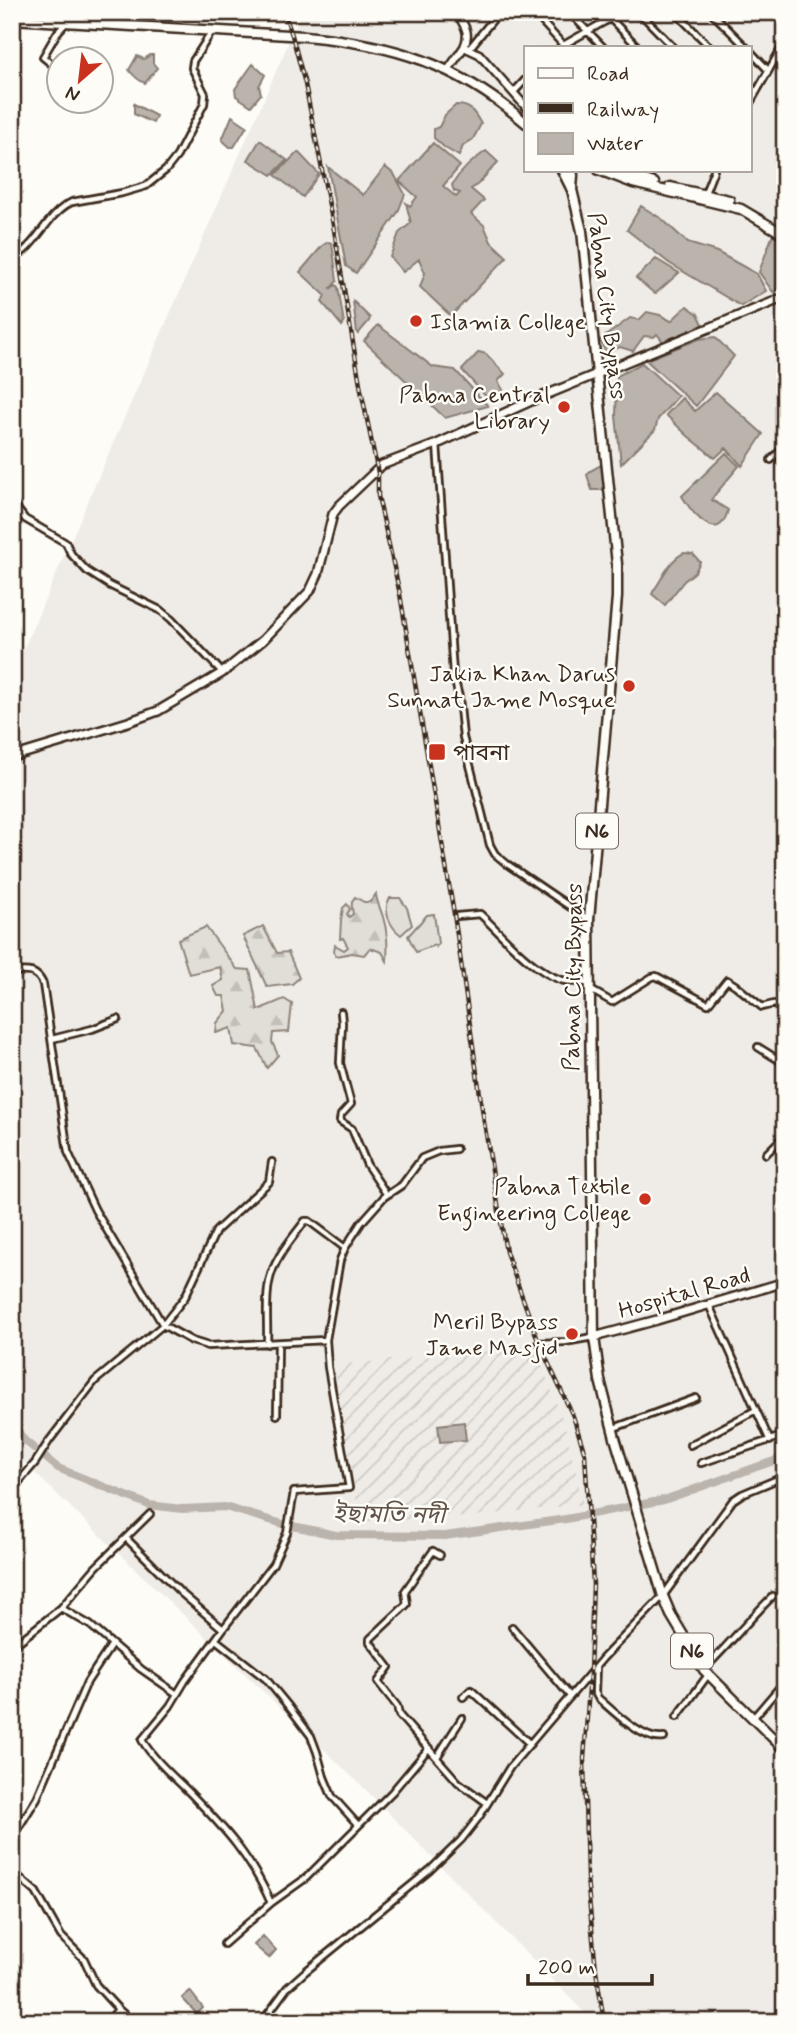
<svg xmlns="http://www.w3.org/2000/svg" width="797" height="2034" viewBox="0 0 797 2034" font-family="Mynerve,'Noto Sans Bengali',sans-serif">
<defs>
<pattern id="industrial-furrows" width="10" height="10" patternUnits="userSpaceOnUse" patternTransform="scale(1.75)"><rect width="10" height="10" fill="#efece7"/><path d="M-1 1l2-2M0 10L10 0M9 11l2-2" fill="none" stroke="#cecbc6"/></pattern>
<pattern id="forest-firs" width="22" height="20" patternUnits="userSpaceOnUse" patternTransform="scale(1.75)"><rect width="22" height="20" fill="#e1ded7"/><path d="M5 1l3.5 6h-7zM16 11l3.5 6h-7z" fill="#c2bfb8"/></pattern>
</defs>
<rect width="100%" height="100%" fill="#fdfcf7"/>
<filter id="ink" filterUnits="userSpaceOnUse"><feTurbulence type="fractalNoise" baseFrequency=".0143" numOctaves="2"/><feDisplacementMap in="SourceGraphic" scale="14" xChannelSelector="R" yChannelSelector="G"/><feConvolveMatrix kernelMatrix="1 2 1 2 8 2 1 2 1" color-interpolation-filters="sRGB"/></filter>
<g filter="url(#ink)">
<path fill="#efece7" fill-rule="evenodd" d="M302,12H785V2022H594L361,1785L12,1451V675ZM526,47H750V170H526Z"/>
<path fill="url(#industrial-furrows)" d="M535,1347L565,1426L583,1504L466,1517L360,1522L334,1365Z"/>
<path fill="#e1ded7" stroke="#8e847a" stroke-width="2" d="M390,898H400L407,908L412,925L401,935C390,927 382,910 390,898Z
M434,914L438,943L436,947L435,945L416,952L408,936L427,915Z"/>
<path fill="url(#forest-firs)" stroke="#8e847a" stroke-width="2" d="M376,894C377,904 382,911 384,921C388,935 388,947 387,961L382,952L370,948L364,955L352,953L336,956L334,951L335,945L344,950L348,947L343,938L340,939L341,920L343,908L347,904L350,909L347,914L349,917L353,914C352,908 350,902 355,897L364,902H370Z
M263,926L277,953L288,952L299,978L292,984L267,987L243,936Z
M206,927L237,969L250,970L258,1010L284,999L292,1004L289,1032L273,1033L272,1042L278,1055L267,1068L257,1048L234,1045L231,1028L216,1033L217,1023L227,1011L224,996H218L213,986L223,980L220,967L189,974L178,939Z"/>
<path fill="#bbb4ad" stroke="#887d74" stroke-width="2" d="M150,55H153V63L157,68L145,83C139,81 133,75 129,70L137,56L144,59Z
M253,64L265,75L259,86L261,94L251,106L236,96L235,89Z
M134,104L156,116L153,123L134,114Z
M456,105C471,105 474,112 481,124L473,139L463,146L459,156L445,148L434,138V129L439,127L445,115Z
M232,116L247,126L234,147H230L222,140Z
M260,140L287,160L272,175L248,160Z
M433,143L460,166L443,186L456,197L460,193L454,191L452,185C461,170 472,161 486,151L498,162L478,184L471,189L484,200L471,214L484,225L491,242L507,257L451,316L420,287L425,273L419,259L403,272L390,257L399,233L411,223L406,203L410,206L417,197L399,181Z
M298,152L319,174L303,197L275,175Z
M328,167L363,195L385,167L394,174L405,194L398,212L356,273L346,266Z
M641,206L662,219L688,243L717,252L757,274L766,291L741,306L669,263L627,230Z
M773,234L785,243V286L773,292L759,272Z
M328,242L332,243L337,281L330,289L336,285L338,287L344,323L342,326L322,302L325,295L300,272L322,246Z
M656,259L679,273L655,294L636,278Z
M353,301L370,318L369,321L358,334L357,333Z
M687,306L698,314L704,326L664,343L657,334L654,337L644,336L633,351L620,347L606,353L600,340L630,318L639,320L647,312L660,315L671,321Z
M378,325L433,367L455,370L488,406L445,418L364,341Z
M715,337L734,356L696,406L646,360L699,339Z
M479,352L486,354L505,374L498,381L503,390L489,400L462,370Z
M642,363L678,396L658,419L655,430L621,464L616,416L617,376Z
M716,392L763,434L742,466L726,448L715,458L688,436L666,415L682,398L695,411Z
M726,453L739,466L713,497L712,500L728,510C719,547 692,513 682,496Z
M601,465C606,472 609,483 604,490H592L587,475L590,471Z
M684,553L693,554L700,562L695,572L684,581L665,605L652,594L654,590C663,578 669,560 684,553Z
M464,1422L466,1440L440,1442L438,1425Z
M263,1936L276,1950L269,1958L254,1945Z
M190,1991L203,2008L197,2014L182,1998Z"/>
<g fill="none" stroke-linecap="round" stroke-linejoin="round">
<path stroke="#bbb4ad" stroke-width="8" d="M12,1423L24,1440L58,1468L149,1505L182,1509L225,1507L283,1524L336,1535L445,1536L566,1519L664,1500L785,1457"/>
<defs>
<path id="minor" d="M533,12L565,47
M569,12L603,47
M604,12L638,47
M639,12L673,47
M675,12L710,47
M711,12L746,47
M82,22L84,12
M560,47L604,22L625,12
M469,49L499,12
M750,51L768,70
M60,83L54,78L58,69L43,57L57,33L66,23
M750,86L756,92
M514,92L526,79
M750,103L785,42
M705,193L714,170
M12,259C38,246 46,214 72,202L122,193L146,186L166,170L177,156L204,104L205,94L192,68L193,61L213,30
M437,444L453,673L459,697L463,737L490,845L495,854L507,864L588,919
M771,460L785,446
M12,502L25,519L66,543L71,554L87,571L109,585L160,610L171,619L222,672
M457,916L480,914C503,935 531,970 561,980C570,982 580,982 589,983
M12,972C27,971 36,969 43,984L68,1152L95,1210L163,1325L192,1341L208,1346L326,1340
M591,990L612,1002L652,977L656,976L708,1004L727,980L735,985L762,1007L774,1004L785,1009
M341,1012L342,1023L340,1063L351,1104L341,1115L340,1121L352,1129L367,1165L387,1195
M52,1039L92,1029L118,1019
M758,1047L785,1064
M766,1154L785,1135
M709,1305L770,1441
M539,1343L565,1342L593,1337
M267,1344C268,1324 265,1302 269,1283C273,1259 292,1239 305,1221H309L345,1248
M277,1415L278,1344
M614,1428L696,1398
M690,1445L756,1410
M701,1463L785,1435
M12,1490L35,1463L49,1441L95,1381L163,1325L185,1297L216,1231L269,1182L272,1162
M126,1538L180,1592L223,1629
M440,1555L433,1551L405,1591L407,1604L370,1639V1642L389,1667L378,1682L397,1706L399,1715L458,1782L487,1803
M61,1608L90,1625L141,1669L177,1694
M512,1627L570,1696
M216,1640L266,1679L289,1707L311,1736L317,1752L324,1777L332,1796L358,1825
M12,1647L61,1608L96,1567L150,1514
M596,1667L595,1692L598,1698C613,1711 644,1742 664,1738
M704,1669C729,1645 749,1619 773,1596
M463,1697L471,1690L530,1744
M677,1717L708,1675
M754,1717L785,1681
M437,1757L462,1718
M12,1838L37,1798L87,1682L112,1644
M12,1871L36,1892L61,1936L84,1959L96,1985L118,2009L133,2022
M271,1903C251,1857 225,1829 190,1793C173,1776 154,1760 142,1740L170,1706L185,1681L223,1629L273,1564L287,1533L294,1492L349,1488L328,1367L326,1340L340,1260L345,1248L361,1223L384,1197L402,1185L422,1158L439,1151L456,1149
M224,1944L271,1903L306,1878L392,1792L429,1748
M108,2022L118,2009
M262,2022L287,1988L306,1971L430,1870L461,1840L479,1817L510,1767L603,1658L663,1596L733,1500L742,1494L785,1476"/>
<path id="tertiary" d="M456,12C464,25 471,32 464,47L479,54L526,107
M448,70L464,47"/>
<path id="secondary" d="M12,757L128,722L158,711L222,673L263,640L310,591L318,574L333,514L339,506L382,465L437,444L531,401L785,297
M594,1337L657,1320L785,1282"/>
<path id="trunk" d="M12,19L305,36C394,44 457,64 526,123
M562,170L572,190L582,231L617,564V597L589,920L594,1337L600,1380L615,1438L663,1596L671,1615L704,1670L785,1750
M571,170L573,175L572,190
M599,170L633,183L741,209L785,235
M620,172L654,183
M670,187L729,200"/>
</defs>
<use href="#minor" stroke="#3b2a1e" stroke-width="10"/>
<use href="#tertiary" stroke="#3b2a1e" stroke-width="11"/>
<use href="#secondary" stroke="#3b2a1e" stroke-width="12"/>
<use href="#trunk" stroke="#3b2a1e" stroke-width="13"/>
<use href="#minor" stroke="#fdfcf7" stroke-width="4.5"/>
<use href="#tertiary" stroke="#fdfcf7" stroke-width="6"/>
<use href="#secondary" stroke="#fdfcf7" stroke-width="7"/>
<use href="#trunk" stroke="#fdfcf7" stroke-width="8"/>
<defs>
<path id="rail" d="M284,12L292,35L305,84L334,230L361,390L378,473V496L400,594L454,914L484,1122L506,1252L539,1343L573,1416L585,1454L593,1584L590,1673L584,1759L587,1878L596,1970L604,2022"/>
</defs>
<use href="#rail" stroke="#3b2a1e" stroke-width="4.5"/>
<use href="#rail" stroke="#fdfcf7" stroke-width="2" stroke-dasharray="5" stroke-linecap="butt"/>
</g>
</g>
<g fill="#c8321e" stroke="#fdfcf7" stroke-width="2.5">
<circle cx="416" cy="321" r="7"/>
<circle cx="564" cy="407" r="7"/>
<circle cx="629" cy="686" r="7"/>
<rect x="428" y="743" width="18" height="18" rx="3.5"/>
<circle cx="645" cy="1199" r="7"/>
<circle cx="572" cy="1334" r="7"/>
</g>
<g text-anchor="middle" stroke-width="5" stroke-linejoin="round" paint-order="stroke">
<g fill="#fdfcf7" stroke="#75695f" stroke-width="2">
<rect x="576" y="813.5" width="42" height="35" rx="5"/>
<rect x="671" y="1633.5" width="42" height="35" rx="5"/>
</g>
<g font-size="21" font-weight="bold" fill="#3b2a1e">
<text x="597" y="838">N6</text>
<text x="692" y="1658">N6</text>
</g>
<g font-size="23" fill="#3b2a1e" stroke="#fdfcf7">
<text transform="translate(608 306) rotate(83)" y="8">Pabna City Bypass</text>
<text transform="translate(572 977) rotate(-89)" y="8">Pabna City Bypass</text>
<text transform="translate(684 1292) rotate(-16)" y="8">Hospital Road</text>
</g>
<g font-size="23" fill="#3b2a1e" stroke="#fdfcf7" text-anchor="end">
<text x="430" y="329" text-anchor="start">Islamia College</text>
<text x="550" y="402">Pabna Central<tspan x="550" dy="26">Library</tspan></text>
<text x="615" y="681">Jakia Khan Darus<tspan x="615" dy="26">Sunnat Jame Mosque</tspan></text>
<text x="453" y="760" text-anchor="start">পাবনা</text>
<text x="631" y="1194">Pabna Textile<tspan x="631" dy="26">Engineering College</tspan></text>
<text x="558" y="1329">Meril Bypass<tspan x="558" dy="26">Jame Masjid</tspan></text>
</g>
<g font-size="24" font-style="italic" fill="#615349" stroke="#fdfcf7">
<text transform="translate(389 1514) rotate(1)" y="8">ইছামতি নদী</text>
</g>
</g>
<rect width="797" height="2034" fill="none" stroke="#fdfcf7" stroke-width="42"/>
<rect x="21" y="21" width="755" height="1992" fill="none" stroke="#3b2a1e" stroke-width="2.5" filter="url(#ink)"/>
<rect x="524" y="46" width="228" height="126" fill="#fdfcf7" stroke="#afa8a0" stroke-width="2"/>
<rect x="538" y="68" width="35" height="10" fill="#fdfcf7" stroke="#afa8a0" stroke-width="2"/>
<text x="587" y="80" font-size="21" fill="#3b2a1e">Road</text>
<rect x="538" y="103" width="35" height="10" fill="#3b2a1e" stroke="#afa8a0" stroke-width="2"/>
<text x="587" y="116" font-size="21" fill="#3b2a1e">Railway</text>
<rect x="538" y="133" width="35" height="21" fill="#bbb4ad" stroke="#afa8a0" stroke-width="2"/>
<text x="587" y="150" font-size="21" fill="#3b2a1e">Water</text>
<g transform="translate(80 80) rotate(208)"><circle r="33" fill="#fdfcf7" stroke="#afa8a0" stroke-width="2"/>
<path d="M0-5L12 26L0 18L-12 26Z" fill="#c8321e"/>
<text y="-10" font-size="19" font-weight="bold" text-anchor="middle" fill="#3b2a1e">N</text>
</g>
<path d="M528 1974v10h124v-10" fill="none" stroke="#3b2a1e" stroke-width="3.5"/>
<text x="538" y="1974" font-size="21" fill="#3b2a1e" stroke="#fdfcf7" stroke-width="5" paint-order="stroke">200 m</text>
</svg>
